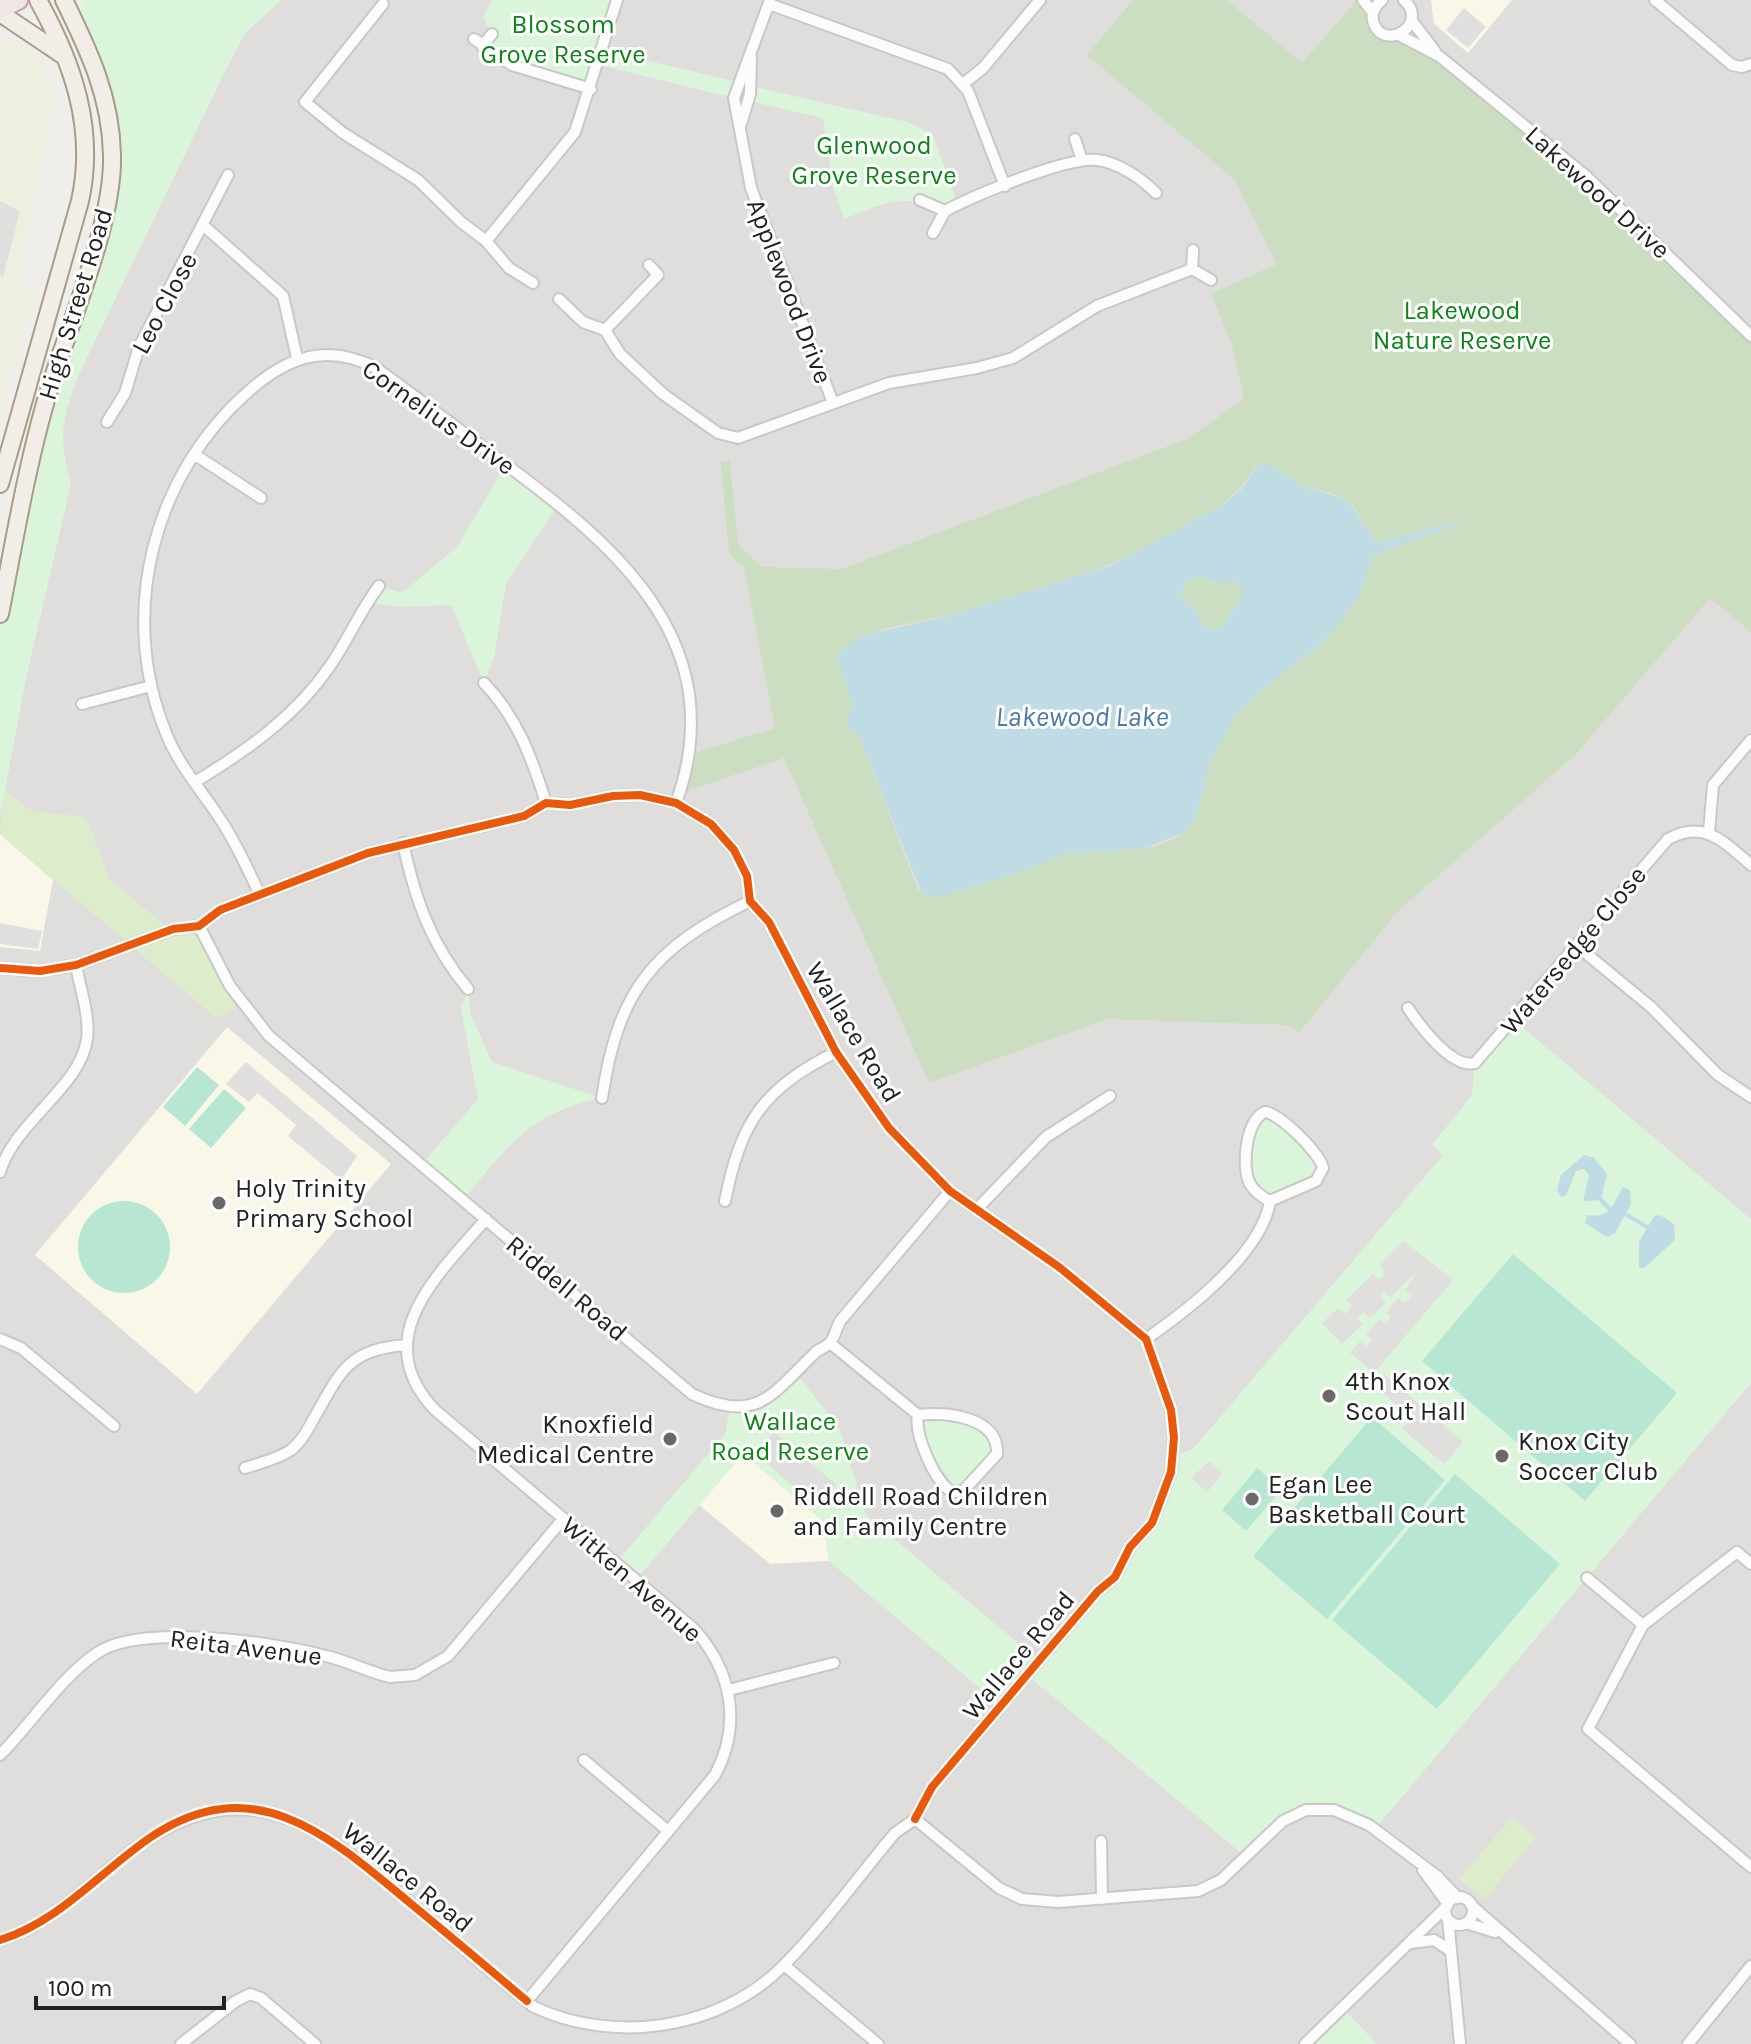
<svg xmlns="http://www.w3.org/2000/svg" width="1751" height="2044" viewBox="0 0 1751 2044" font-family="Karla,sans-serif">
<rect width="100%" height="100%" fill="#f0eeeb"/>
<path fill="#dfdedc" d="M281,0H1751V2044H0V816L25,682L71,483L63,458L62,419L77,378L225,71L245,33Z"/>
<path fill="#f8f7e8" d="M1431,0H1512L1468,53L1434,24Z
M0,834L53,880L40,951L0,947Z
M227,1027L391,1164L197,1394L35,1255Z
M743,1453L823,1521L829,1561L770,1564L699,1505Z"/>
<path fill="#efefdf" d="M12,37L20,40L51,84L53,106L17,287L36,291L0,411V43Z"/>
<path fill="#ddeccb" d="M4,790L32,811L86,817L110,879L170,930L194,928L241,1003L216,1018L0,834Z
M1512,1817L1536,1837L1485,1899L1459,1879Z"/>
<path fill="#cbdec1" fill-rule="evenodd" d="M1133,0H1227L1302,63L1357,0H1363L1375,26L1439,56L1546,142L1751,336V632L1710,598L1575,755L1397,912L1299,1033L1290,1025L1107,1019L929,1083L784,758L680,793L691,754L775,728L744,567L729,554L721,462L730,461L738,545L762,567L842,569L1187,439L1244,399L1232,345L1211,294L1277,264L1235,180L1087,55ZM1271,465L1299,485L1335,494L1353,506L1376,542L1464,521L1374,555C1358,589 1345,621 1317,647C1291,672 1255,687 1235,718C1225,732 1216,749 1209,766C1200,787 1204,817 1184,832C1148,861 1101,843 1061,855C1032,864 941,907 918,890L859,735L847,722L852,705L837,655C864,626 913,624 950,615C1026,597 1220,538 1255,467Z
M1200,576L1212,583L1236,581L1241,586V600L1222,627L1206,629L1196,611L1181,597L1184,582Z"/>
<path fill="#daf5da" d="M84,0H281L245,33L225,71L77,378C62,419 58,440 71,483L25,682L0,816V614L23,499L97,239L109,115L72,17Z
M492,0H616L603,50L737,82L734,98L599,65L591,89L512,65L482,46L492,34L483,17Z
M751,86L907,122L932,133L958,204L945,211C902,192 885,203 844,219L833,187L823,118L749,101Z
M506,464L559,503L506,584L494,658L484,683L451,605L398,607L367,602L379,586L402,593L458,546Z
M468,989L470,1013L492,1062L602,1098C529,1113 508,1146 463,1200L421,1165L478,1099L461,1009Z
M1514,1020L1751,1219V1383L1375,1829L1334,1810L1296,1814L1246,1857L1028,1676L1001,1706L829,1561L823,1521L743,1454L636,1580L616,1563L725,1434L730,1406L752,1404L797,1374L840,1430L866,1515L1039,1661L1145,1534L1173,1456L1193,1449L1443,1155L1432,1145L1472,1095L1475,1063Z
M1265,1112L1317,1155L1323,1173L1270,1201L1247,1176L1253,1120Z
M918,1415L975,1422L998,1449L968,1487L947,1489L920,1434Z
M1343,2008L1377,2044H1305Z"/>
<path fill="#b7e6d2" d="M197,1067L219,1085L185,1126L163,1107Z
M224,1089L246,1108L211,1148L189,1129Z
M78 1247a46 46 0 1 1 92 0a46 46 0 1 1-92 0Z
M1513,1254L1677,1393L1585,1501L1422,1361Z
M1372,1417L1445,1480L1327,1619L1253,1556Z
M1257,1468L1282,1489L1246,1531L1222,1510Z
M1455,1474L1560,1564L1437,1709L1332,1620Z"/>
<path fill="#e0dfde" d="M1464,8L1486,27L1468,48L1446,30Z
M0,201L20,211L3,277L0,274Z
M0,923L42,931L38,949L0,944Z
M246,1062L357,1156L341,1180L288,1136L296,1125L258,1093L249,1102L226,1084Z
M1404,1241L1453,1280L1374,1373L1350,1353L1360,1341L1367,1346L1372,1340L1366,1335L1379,1319L1386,1324L1391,1317L1386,1313L1398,1298L1405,1303L1411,1296L1405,1290L1417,1272L1390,1297L1384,1291L1380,1296L1386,1303L1370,1318L1363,1312L1357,1318L1363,1324L1342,1344L1322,1323L1338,1308L1345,1314L1352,1306L1346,1300L1373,1274L1379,1280L1386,1272L1380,1265Z
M1384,1374L1463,1442L1444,1464L1402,1429L1412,1418L1374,1385Z
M628,1424L683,1470L664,1493L608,1447Z
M774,1432L837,1485L818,1507L755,1454Z
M1209,1461L1223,1473L1207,1492L1191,1478Z
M595,1514L626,1539L608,1560L578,1534Z"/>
<path fill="#bfdbe3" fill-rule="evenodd" d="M1260,463L1271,465L1299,485L1347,500L1376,542L1474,518L1374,555L1359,596L1339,624L1314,650L1265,687L1236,715L1209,764L1197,815L1185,832L1141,849L1064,854L1021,872L941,896L922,894L859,735L850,730L847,722L852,705L837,656L851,642L870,634L953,615L1113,565L1224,504L1241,490ZM1200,576L1218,584L1236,581L1241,586V600L1222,627L1206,629L1196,611L1181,597L1184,582Z
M1584,1155L1594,1158L1607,1174L1601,1200L1583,1201L1589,1175L1584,1169L1576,1171L1566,1196L1561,1197L1557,1190L1561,1175Z
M1623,1187L1630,1190L1631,1204L1615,1233L1607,1237L1585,1223L1587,1215C1612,1219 1612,1204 1623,1187Z
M1660,1215L1674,1224L1675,1240L1643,1269L1639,1267V1242L1654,1216Z"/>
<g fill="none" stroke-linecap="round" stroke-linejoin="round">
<path stroke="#bfdbe3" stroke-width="4" d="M1601,1200L1611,1210
M1625,1214L1647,1227"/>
<defs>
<path id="minor" d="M770,0L734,98L751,188L833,403
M1363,0L1373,13
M1382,0C1375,6 1370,14 1374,24C1385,52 1430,24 1404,0
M1655,0L1732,65L1742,67L1751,64
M383,4L305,102L343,133L418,180L461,222L486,241L509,268L533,283
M769,4L948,69L968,91L1005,186
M1412,21L1435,51
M1399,35L1439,56L1586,176L1751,336
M474,39L512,65L591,89
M482,46L492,34
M963,84L983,68L1040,0
M741,124L750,94L751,57
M1075,139L1082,160
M920,200L945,211L933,233
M945,211C973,196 1068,156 1097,160C1118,162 1142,179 1156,193
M204,226L283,296L297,358
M486,241L575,132L617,0
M1193,250L1192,269L1211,280
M559,299L583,322L605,330L620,354L663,394L718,433L738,438L889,383L977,368L1013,358L1097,306L1192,269
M605,330L658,275L649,265
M107,422L125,393L139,347L228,175
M194,454L261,498
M484,683C517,717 532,758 546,803
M82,704L151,686
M195,782C247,750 295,717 330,666C348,640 360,611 379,586
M1709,832L1713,785L1751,740
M403,843C415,899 431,945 468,989
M260,895C249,872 238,847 224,825C205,794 179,767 166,733C117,613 153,474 250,390C289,356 328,343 376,368C419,399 461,431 504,463C619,548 733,645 676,803
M199,926L230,986L269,1036L692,1394C758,1425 772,1394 815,1353C819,1349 826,1347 830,1343C835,1337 836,1327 841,1320L950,1191
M1577,946L1651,1007L1718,1075L1751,1097
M0,968L40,971L76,965L173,929L199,926L220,910L368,853L524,816L546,803L570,805L613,796L640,795L676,803L711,824L734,850L747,876L750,901L769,922L836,1052L889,1128L950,1191L1059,1267L1146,1339L1171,1410L1174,1438L1171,1472L1152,1523L1130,1547L1115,1577L1098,1591L932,1787L915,1819L895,1833C858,1877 824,1925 784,1965C719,2031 613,2044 534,2007C491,1973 450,1936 408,1901C330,1836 260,1772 155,1835C102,1867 61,1922 0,1940
M1408,1008C1420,1026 1452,1069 1475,1063L1668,839C1704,819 1724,842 1751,865
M602,1098C618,990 653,948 750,901
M1265,1112C1279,1113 1320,1153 1323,1168L1316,1181L1270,1201C1262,1197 1255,1192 1250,1184C1241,1167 1246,1119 1265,1112Z
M0,1172C15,1121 80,1088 87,1039C90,1016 80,988 76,965
M725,1201C741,1121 763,1089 836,1052
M977,1209L1046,1137L1110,1096
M486,1219C438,1275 367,1338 435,1410L694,1629C732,1671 742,1724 715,1775L527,2001
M0,1339L21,1348L114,1426
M1146,1339C1188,1310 1262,1253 1270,1201
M830,1343L918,1415
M918,1415C945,1412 999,1416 997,1454L963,1491L952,1492C935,1482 914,1435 918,1415Z
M245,1468C260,1463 278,1459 291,1450C301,1442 307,1431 313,1420C340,1373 347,1349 406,1345
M1751,1564L1737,1552L1643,1625L1588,1729L1751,1867
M1587,1578L1643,1625
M729,1690L834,1663
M0,1755C32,1723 60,1678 97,1653C141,1623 274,1642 326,1656C348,1661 368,1672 390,1677L415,1675L448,1656L563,1519
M584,1760L668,1831
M915,1819L999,1888L1022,1899L1058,1902L1198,1891L1221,1880L1283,1821L1306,1810H1334L1369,1825L1437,1876L1458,1898
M1101,1841L1102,1899
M1423,1870L1448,1904
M1445 1911a14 14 0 1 1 28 0a14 14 0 1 1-28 0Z
M1471,1905L1630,2044
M1448,1919L1460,2044
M1466,1923L1495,1932
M1411,1943L1434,1940L1451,1951
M784,1965L878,2044
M181,2044L236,2001L250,1994L261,1998L315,2044
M1305,2044L1447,1906
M1688,2044L1751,1966"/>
<path id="primary" d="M0,13L64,56
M0,484L80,201C96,129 73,63 38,0
M0,614C14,543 26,470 46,400C66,330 114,225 112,155C111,97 89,51 64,0"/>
<path id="trunk" d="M0,9L18,0"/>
</defs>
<use href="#minor" stroke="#c9c8c7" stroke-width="14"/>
<use href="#primary" stroke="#a79c86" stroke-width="20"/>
<use href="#trunk" stroke="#c5a2ac" stroke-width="22"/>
<use href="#minor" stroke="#fdfcfc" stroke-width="10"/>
<use href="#primary" stroke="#f3ede7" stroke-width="16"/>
<use href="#trunk" stroke="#f0e6e4" stroke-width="18"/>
<defs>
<path id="cycleway" d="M0,968L40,971L76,965L173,929L199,926L220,910L368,853L524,816L546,803L570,805L613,796L640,795L676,803L711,824L734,850L747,876L750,901L769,922L836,1052L889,1128L950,1191L1059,1267L1146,1339L1171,1410L1174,1438L1171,1472L1152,1523L1130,1547L1115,1577L1098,1591L932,1787L915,1819
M0,1940C59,1922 101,1871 151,1837C255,1767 332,1838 410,1903C449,1935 488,1968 527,2001"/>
</defs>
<use href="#cycleway" stroke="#fff" stroke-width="13"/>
<use href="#cycleway" stroke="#e8590c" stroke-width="8"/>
</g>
<g fill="#6a6968" stroke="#fff" stroke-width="3">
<circle cx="219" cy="1203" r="8"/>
<circle cx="1329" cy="1396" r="8"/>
<circle cx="670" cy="1439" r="8"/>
<circle cx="1502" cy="1456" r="8"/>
<circle cx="1252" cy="1499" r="8"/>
<circle cx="777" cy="1511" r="8"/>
</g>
<g text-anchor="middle" stroke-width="6" stroke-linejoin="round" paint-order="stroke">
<g font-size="26" fill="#0c8416" stroke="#fff">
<text x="563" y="33">Blossom<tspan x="563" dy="30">Grove Reserve</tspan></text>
<text x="874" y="154">Glenwood<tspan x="874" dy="30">Grove Reserve</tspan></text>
<text x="1462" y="319">Lakewood<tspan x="1462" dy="30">Nature Reserve</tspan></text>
<text x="790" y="1430">Wallace<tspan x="790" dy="30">Road Reserve</tspan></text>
</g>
<g font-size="26" fill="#222" stroke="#fff">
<text transform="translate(1598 192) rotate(42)" y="9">Lakewood Drive</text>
<text transform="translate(790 291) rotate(69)" y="9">Applewood Drive</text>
<text transform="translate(164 303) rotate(-62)" y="9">Leo Close</text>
<text transform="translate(75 304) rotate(-73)" y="9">High Street Road</text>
<text transform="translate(439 417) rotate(35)" y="9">Cornelius Drive</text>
<text transform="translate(1573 950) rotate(-50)" y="9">Watersedge Close</text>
<text transform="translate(854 1032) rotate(59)" y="9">Wallace Road</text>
<text transform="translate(567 1288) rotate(40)" y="9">Riddell Road</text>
<text transform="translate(632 1579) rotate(41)" y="9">Witken Avenue</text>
<text transform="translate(246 1647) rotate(7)" y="9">Reita Avenue</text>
<text transform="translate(1018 1655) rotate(-50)" y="9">Wallace Road</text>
<text transform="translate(408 1877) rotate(39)" y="9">Wallace Road</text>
</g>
<g font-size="26" fill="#222" stroke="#fff" text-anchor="start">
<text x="235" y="1197">Holy Trinity<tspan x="235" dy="30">Primary School</tspan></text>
<text x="1345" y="1390">4th Knox<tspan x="1345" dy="30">Scout Hall</tspan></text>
<text x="654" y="1433" text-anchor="end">Knoxfield<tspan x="654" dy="30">Medical Centre</tspan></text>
<text x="1518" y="1450">Knox City<tspan x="1518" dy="30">Soccer Club</tspan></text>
<text x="1268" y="1493">Egan Lee<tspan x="1268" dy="30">Basketball Court</tspan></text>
<text x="793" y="1505">Riddell Road Children<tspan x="793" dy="30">and Family Centre</tspan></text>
</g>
<g font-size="28" font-style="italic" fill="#4a7aab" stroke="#fff">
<text x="1082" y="726">Lakewood Lake</text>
</g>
</g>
<path d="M36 1996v12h188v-12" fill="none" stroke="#222222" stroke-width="4"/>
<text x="48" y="1996" font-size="24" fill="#222222" stroke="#ffffff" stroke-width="6" paint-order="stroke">100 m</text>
</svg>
